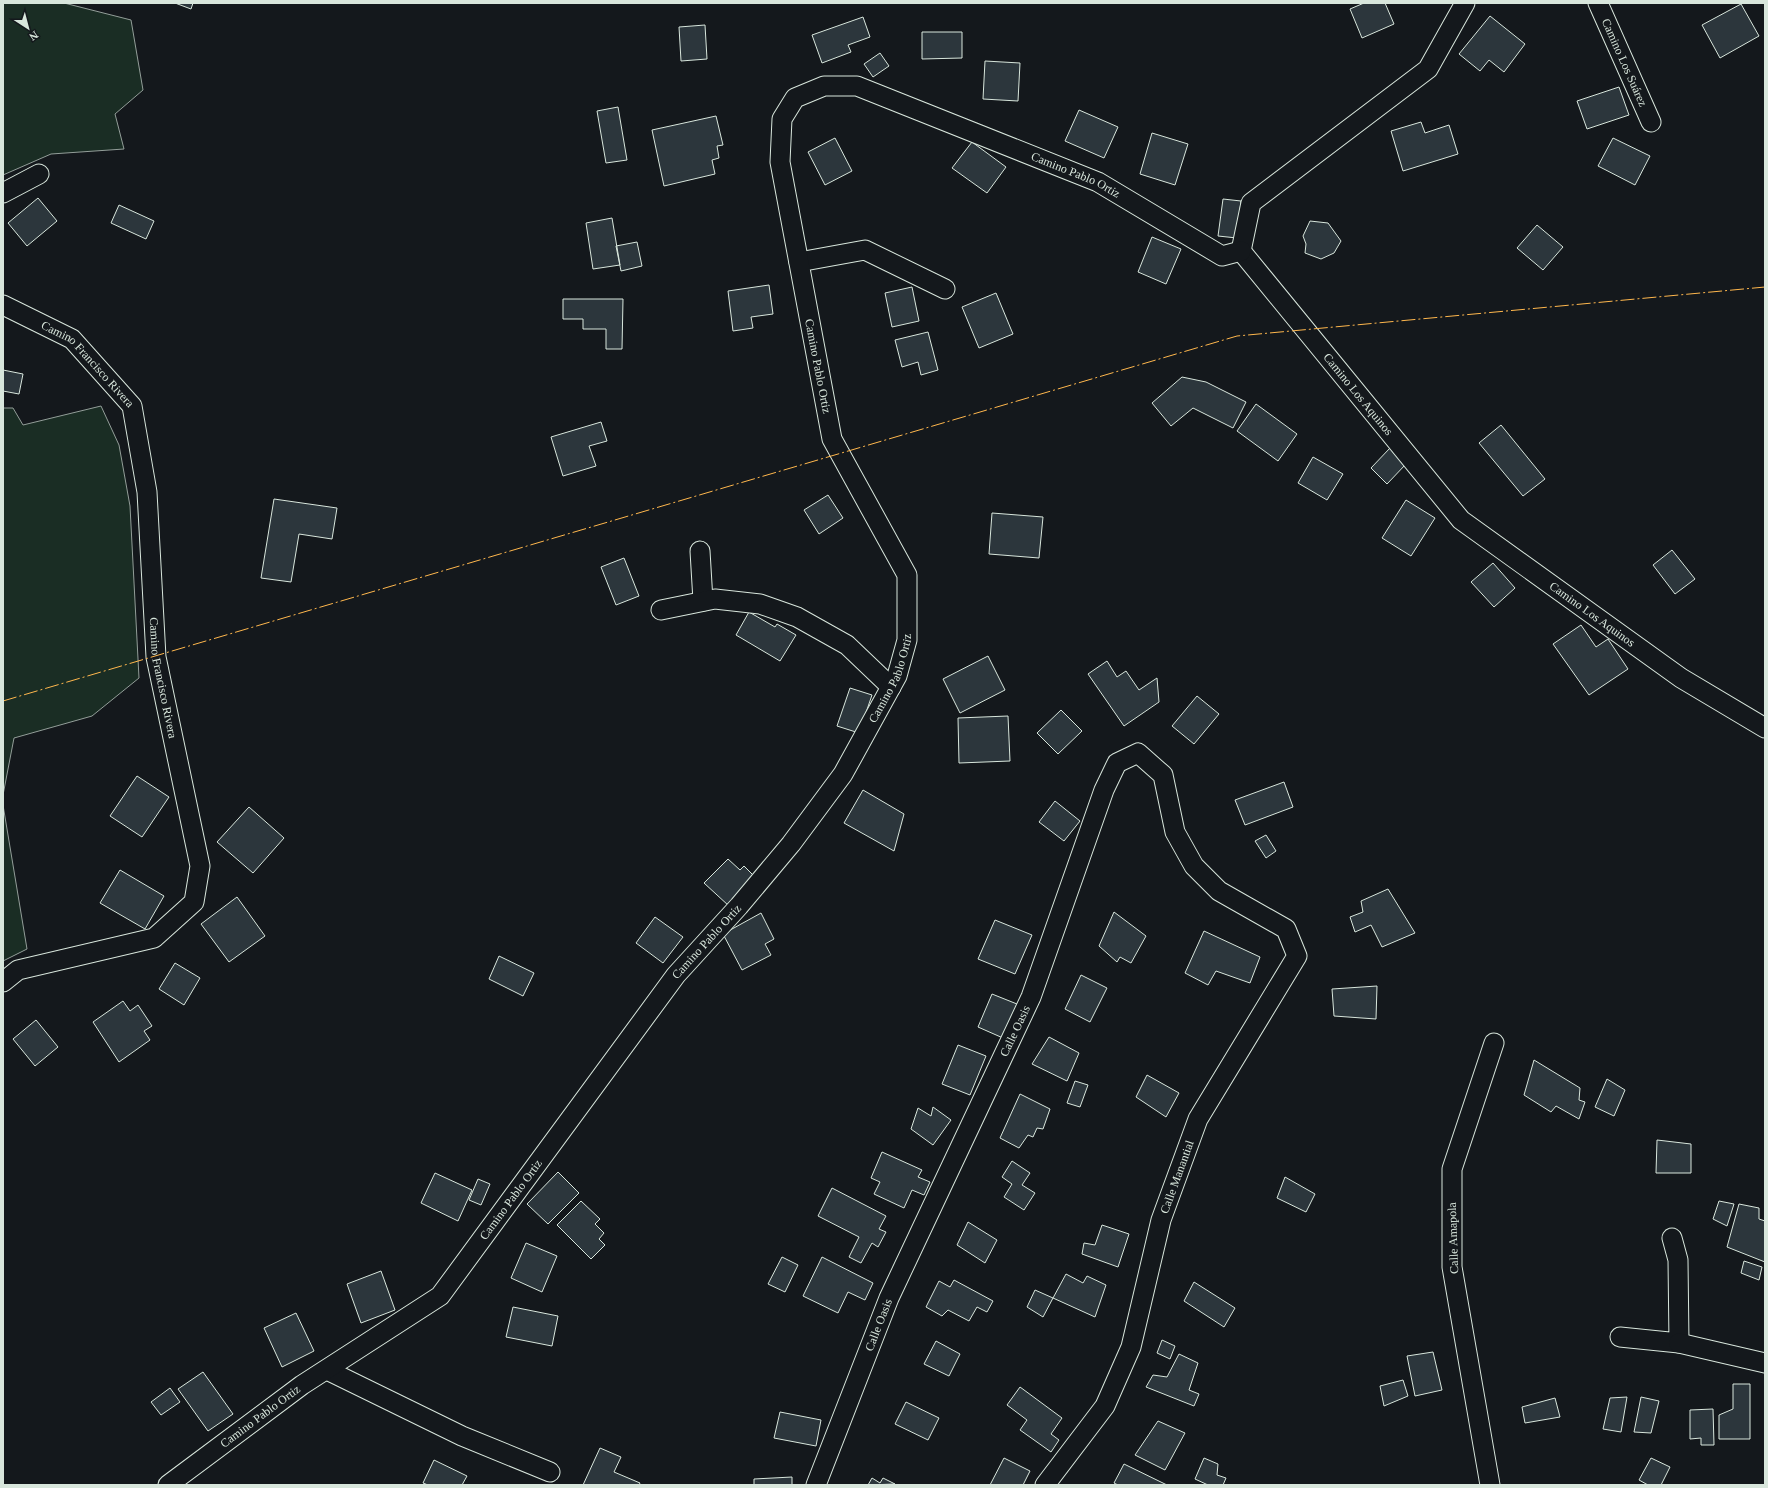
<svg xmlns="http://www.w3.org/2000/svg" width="1768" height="1488" viewBox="0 0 1768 1488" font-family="Georgia,serif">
<rect width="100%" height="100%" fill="#14181c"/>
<path fill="#1a2d24" stroke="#939e99" d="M3,3H64L131,20L143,90L115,114L124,149L51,154L3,175Z
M101,406L119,445L130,506L139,678L92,716L14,738L3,795V408H13L23,425Z
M3,805L27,949L3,961Z"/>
<path fill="#2c363c" stroke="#d8e6dc" d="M175,3H193L191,9Z
M1364,3H1385L1394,24L1362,38L1350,9Z
M1741,4L1759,36L1720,58L1702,25Z
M1490,16L1525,44L1504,72L1489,60L1480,71L1459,54Z
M863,17L870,37L848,45L851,52L822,63L812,35Z
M705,25L707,59L681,61L679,27Z
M922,32H962V58L922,59Z
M880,53L889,66L873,77L864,64Z
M985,61L1020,63L1018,101L983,99Z
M1619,87L1629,115L1587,129L1577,101Z
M618,107L627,160L606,163L597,111Z
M1079,110L1118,127L1104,158L1065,141Z
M716,116L723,145L717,146L719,158L712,160L715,174L664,186L652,130Z
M1421,122L1425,133L1449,125L1458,154L1403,171L1391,131Z
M1152,133L1188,144L1175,185L1140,174Z
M835,138L852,171L825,185L808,152Z
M1613,138L1650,156L1635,185L1598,166Z
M972,142L1006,167L987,193L952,168Z
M38,198L57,221L27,246L8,223Z
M1223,199L1241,201L1237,238L1218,236Z
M119,205L154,221L146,239L111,223Z
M612,218L620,265L593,269L586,223Z
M1310,221L1328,223L1341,241L1334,253L1321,259L1305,253L1306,244L1303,236Z
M1537,225L1563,247L1543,270L1517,248Z
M1152,237L1181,249L1166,284L1138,272Z
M637,242L642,266L621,271L616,246Z
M769,285L773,314L751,317L753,328L733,331L728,291Z
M912,287L919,321L892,327L885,293Z
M996,293L1013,334L979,348L962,307Z
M563,299H623L622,349H606V329H583V319H563Z
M928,332L938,370L921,375L918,362L902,367L895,340Z
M3,370L23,374L19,394L3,391Z
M1182,377L1206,382L1246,402L1233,428L1193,408L1171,426L1152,403Z
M1256,404L1297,434L1278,461L1237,431Z
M601,422L607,441L589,446L596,466L563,476L551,437Z
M1501,425L1545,479L1523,496L1479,443Z
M1390,448L1406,464L1387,484L1371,468Z
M1313,457L1343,474L1327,500L1298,483Z
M828,495L843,518L819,534L804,510Z
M274,499L337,508L332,539L299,534L291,582L261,578Z
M1406,500L1435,518L1411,556L1382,538Z
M992,513L1043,517L1039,558L989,554Z
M1672,550L1695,579L1675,594L1653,565Z
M624,558L639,596L616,605L601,567Z
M1493,563L1515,588L1494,607L1471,582Z
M749,612L775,627L777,624L796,635L780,661L736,635Z
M1581,625L1596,647L1608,639L1628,669L1589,695L1553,644Z
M988,656L1005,690L960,713L943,679Z
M1107,661L1117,677L1126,671L1139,690L1157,678L1159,702L1124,726L1088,674Z
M850,688L872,695L859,733L837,726Z
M1197,696L1219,714L1194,744L1172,726Z
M1061,710L1082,731L1058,754L1037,733Z
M1008,716L1010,761L959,763L958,718Z
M137,776L169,797L142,837L110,816Z
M1284,782L1293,807L1245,825L1235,800Z
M863,790L904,814L894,851L844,823Z
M1055,801L1080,821L1064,841L1039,822Z
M249,807L284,838L253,873L217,842Z
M1266,835L1276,851L1266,858L1255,841Z
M728,859L740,870L744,866L756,878L729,906L704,883Z
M120,870L164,896L145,929L100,903Z
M1388,889L1415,933L1382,947L1371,925L1355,932L1350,917L1363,912L1361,901Z
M237,897L265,936L229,962L201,924Z
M1114,912L1146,936L1131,963L1120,957L1117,962L1099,946Z
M761,913L774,939L765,944L771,955L742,970L723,934Z
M655,917L683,937L663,963L636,943Z
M995,920L1032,935L1015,974L978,959Z
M1204,931L1260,957L1250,983L1216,971L1208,985L1185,973Z
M499,956L534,973L523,996L489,979Z
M175,963L200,978L184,1005L159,989Z
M1081,975L1107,988L1090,1022L1065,1009Z
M1377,986L1376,1019L1334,1016L1332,989Z
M992,994L1017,1004L1003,1038L978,1027Z
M123,1001L130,1011L138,1005L152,1026L144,1031L150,1040L119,1062L93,1022Z
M36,1020L58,1047L35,1066L13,1039Z
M1049,1037L1079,1053L1067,1081L1032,1064Z
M958,1045L986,1056L970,1095L942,1084Z
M1534,1060L1580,1088L1579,1100L1585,1102L1579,1119L1556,1106L1551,1112L1524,1095Z
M1147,1075L1179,1093L1166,1117L1136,1097Z
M1607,1079L1625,1090L1614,1116L1595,1107Z
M1075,1081L1088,1085L1080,1107L1067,1103Z
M1020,1094L1050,1109L1043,1129L1037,1128L1033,1137L1028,1135L1019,1148L1000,1138Z
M933,1107L951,1120L933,1145L911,1129L918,1108L931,1116Z
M1657,1140L1691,1144V1173H1656Z
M882,1152L922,1170L918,1177L930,1182L924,1195L912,1190L904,1208L874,1194L880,1182L871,1178Z
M1012,1161L1030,1173L1022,1185L1035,1193L1024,1210L1004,1197L1012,1184L1002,1177Z
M558,1172L579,1193L548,1224L527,1204Z
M435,1173L472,1190L458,1221L421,1203Z
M1285,1177L1315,1194L1306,1212L1277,1198Z
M478,1179L490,1184L481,1205L469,1200Z
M832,1188L886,1216L879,1229L886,1232L878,1247L872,1243L861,1263L849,1257L859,1237L818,1216Z
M581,1201L600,1219L595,1224L604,1233L599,1239L605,1245L591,1259L557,1225Z
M1719,1201L1734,1204L1727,1226L1713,1219Z
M1739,1204L1759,1208V1219L1765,1221V1262L1727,1247Z
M968,1222L997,1240L985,1263L957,1245Z
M1102,1225L1129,1234L1118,1267L1082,1254L1084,1243L1095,1245Z
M526,1243L557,1256L542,1292L511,1278Z
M782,1257L798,1265L785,1292L768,1284Z
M822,1257L873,1283L865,1300L848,1292L838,1313L803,1296Z
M1744,1261L1762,1267L1759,1280L1741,1273Z
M381,1271L395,1310L361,1323L347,1284Z
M1066,1274L1083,1283L1087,1276L1106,1285L1095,1317L1053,1298Z
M954,1280L993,1301L987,1312L977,1307L969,1321L948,1310L942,1316L926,1307L939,1281L950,1287Z
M1194,1282L1235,1308L1224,1327L1184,1301Z
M1035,1290L1053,1298L1043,1317L1027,1307Z
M513,1307L558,1316L552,1346L506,1337Z
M296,1313L314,1351L282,1367L264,1328Z
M1162,1340L1175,1346L1170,1359L1157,1353Z
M936,1341L960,1354L949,1376L924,1364Z
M1433,1352L1442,1390L1415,1396L1407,1356Z
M1179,1354L1198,1363L1189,1390L1199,1394L1194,1406L1146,1387L1153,1375L1167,1377Z
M203,1372L233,1414L208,1431L178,1389Z
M1403,1380L1408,1396L1384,1406L1380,1386Z
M1733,1384H1750V1439H1719V1415L1733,1409Z
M1020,1387L1062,1418L1051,1434L1059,1440L1051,1452L1020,1430L1027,1420L1007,1405Z
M170,1388L180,1402L161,1415L151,1402Z
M1627,1397L1621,1432L1603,1429L1610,1398Z
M1641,1397L1659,1401L1651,1433L1634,1432Z
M1555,1398L1560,1417L1525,1423L1522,1407Z
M906,1402L939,1418L928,1440L895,1424Z
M1713,1409L1714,1445H1701V1438L1690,1439V1410Z
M780,1412L821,1420L816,1446L774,1438Z
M1158,1421L1185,1433L1165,1470L1135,1455Z
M600,1448L621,1457L614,1472L640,1483L639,1485H583Z
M1004,1458L1030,1471L1023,1485H990Z
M1204,1458L1218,1464L1217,1475L1226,1478L1223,1485H1208L1195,1479Z
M1651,1458L1670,1467L1661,1485H1648L1639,1480Z
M434,1460L467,1476L462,1485H428L423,1483Z
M1124,1464L1167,1485H1118L1114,1483Z
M792,1477V1485H754V1479Z
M872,1478L880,1483L883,1478L895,1484L868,1485Z"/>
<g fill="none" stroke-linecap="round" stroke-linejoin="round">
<defs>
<g id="minor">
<path id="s1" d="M1598,3L1651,122"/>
<path d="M3,193L39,174"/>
<path id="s2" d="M1241,251L1461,520L1681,678L1765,728"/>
<path d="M1241,251L1251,203L1428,69L1465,3"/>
<path d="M799,262L865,250L945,289"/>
<path id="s3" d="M3,305L72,339L132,406L147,492L156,657L200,866L194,902L154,938L18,970L3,982"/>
<path d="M700,551L703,601"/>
<path d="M661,610L715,599L760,604L797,617L847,645L891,687"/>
<path d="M1620,1337L1679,1343L1678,1260L1672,1238"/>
<path d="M1679,1343L1765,1363"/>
<path d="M327,1370L462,1436L550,1472"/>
<path id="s4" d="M168,1485L302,1385L440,1296L676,975L739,906L791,844L843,774L897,676L907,640V575L832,439L780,162L782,119L795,98L824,86H857L1098,182L1222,256L1241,251"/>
<path id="s5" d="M816,1485L889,1298L1031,997L1104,790L1117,763L1138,753L1163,775L1175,832L1194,866L1219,891L1286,929L1297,956L1198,1119L1161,1220L1131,1347L1105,1406L1045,1485"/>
<path d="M1490,1485L1452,1267V1169L1494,1043"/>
</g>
</defs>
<use href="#minor" stroke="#d8e6dc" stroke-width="21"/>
<use href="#minor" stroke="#14181c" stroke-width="19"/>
<path stroke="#ffb74d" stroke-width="1" stroke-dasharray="14 3 2 3" stroke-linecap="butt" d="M3,701L1237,336L1765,287"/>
</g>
<g text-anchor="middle" stroke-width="3" stroke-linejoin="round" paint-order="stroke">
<g font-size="12" fill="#d8e6dc" stroke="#14181c">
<text dy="4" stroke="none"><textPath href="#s1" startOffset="65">Camino Los Suárez</textPath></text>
<text dy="4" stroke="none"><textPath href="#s4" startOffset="2011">Camino Pablo Ortiz</textPath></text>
<text transform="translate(818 366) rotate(79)" y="4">Camino Pablo Ortiz</text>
<text dy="4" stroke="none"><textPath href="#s3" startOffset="105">Camino Francisco Rivera</textPath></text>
<text dy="4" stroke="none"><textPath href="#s2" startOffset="185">Camino Los Aquinos</textPath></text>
<text dy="4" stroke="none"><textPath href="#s2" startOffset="509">Camino Los Aquinos</textPath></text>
<text dy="4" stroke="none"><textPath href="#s4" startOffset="1099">Camino Pablo Ortiz</textPath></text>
<text dy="4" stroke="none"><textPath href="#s3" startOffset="441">Camino Francisco Rivera</textPath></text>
<text dy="4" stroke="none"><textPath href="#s4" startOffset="775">Camino Pablo Ortiz</textPath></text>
<text dy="4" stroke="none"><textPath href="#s5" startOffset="496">Calle Oasis</textPath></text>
<text transform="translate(1177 1177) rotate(-70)" y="4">Calle Manantial</text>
<text dy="4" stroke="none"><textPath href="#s4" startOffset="451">Camino Pablo Ortiz</textPath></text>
<text transform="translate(1453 1238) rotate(-92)" y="4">Calle Amapola</text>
<text dy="4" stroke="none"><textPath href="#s5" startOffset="172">Calle Oasis</textPath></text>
<text dy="4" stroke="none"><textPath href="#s4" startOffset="115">Camino Pablo Ortiz</textPath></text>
</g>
</g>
<rect width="1768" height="1488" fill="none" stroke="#d8e6dc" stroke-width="8"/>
<g transform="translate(28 28) rotate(144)" stroke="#14181c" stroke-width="3" paint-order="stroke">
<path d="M0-3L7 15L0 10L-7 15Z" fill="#d8e6dc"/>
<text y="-6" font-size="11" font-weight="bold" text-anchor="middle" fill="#d8e6dc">N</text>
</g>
</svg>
